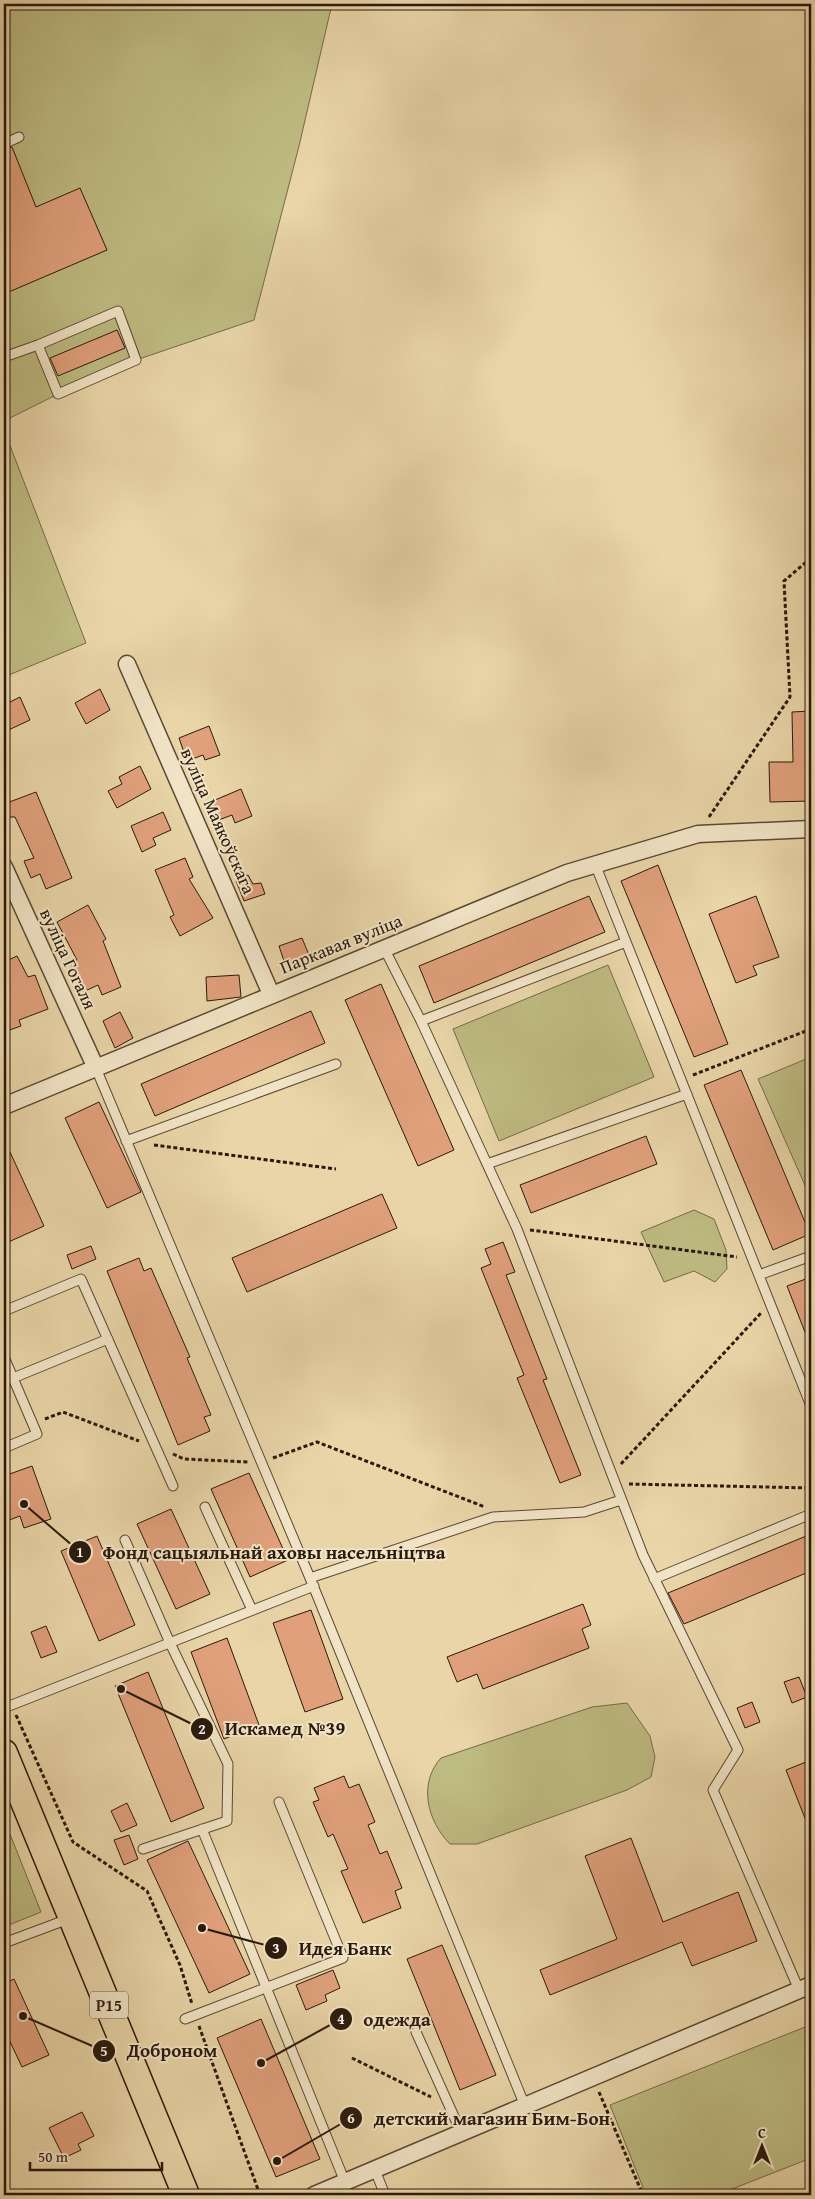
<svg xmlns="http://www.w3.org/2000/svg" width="815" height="2199" viewBox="0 0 815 2199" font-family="'Gentium Book Plus',serif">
<rect width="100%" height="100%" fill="#e9d5a8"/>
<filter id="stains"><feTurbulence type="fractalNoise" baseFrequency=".004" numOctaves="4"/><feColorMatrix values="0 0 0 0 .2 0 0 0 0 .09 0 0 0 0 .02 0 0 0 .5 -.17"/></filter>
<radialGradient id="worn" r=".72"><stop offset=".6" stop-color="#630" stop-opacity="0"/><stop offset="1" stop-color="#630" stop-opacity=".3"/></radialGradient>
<path fill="#bebb82" stroke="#746a47" d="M4,4H332L299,146L254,320L136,360L58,394L4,421Z
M4,430L86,643L4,677Z
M608,965L654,1077L499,1141L453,1029Z
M811,1057V1199L758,1079Z
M694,1210L714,1219L726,1250L727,1269L715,1282L694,1271L664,1282L641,1232Z
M627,1703L650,1736L655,1757L651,1777L627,1790L477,1844H450C427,1821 418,1783 441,1758L592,1707Z
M4,1819L41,1912L4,1927Z
M810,2025L811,2158L717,2195H646L610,2105Z"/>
<path fill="#e0a07c" stroke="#2a190c" d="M12,147L36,207L80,188L107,250L4,294V150Z
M117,330L125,348L58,376L50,358Z
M100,689L110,710L86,724L75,703Z
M20,697L30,720L4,732V705Z
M811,711V801L770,802L769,762H793L792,712Z
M209,726L220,755L205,760L203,755L187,761L179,738Z
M140,766L151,789L117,808L108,791L122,784L119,777Z
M241,789L252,816L235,823L232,815L216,821L208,803Z
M36,792L72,878L46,889L40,874L31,878L24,861L34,858L15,817H4V804Z
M163,812L171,830L153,838L156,845L142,852L131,826Z
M185,858L193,877L189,879L213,918L180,936L170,917L174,915L155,870Z
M658,865L728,1044L694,1057L621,881Z
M248,875L253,884L261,883L265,894L244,901L236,881Z
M589,896L605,932L434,1003L419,966Z
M756,896L779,957L753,966L757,975L736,983L709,914Z
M88,905L106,939L103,941L121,987L102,995L98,985L83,992L70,962L77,960L57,922Z
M302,938L309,955L285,964L279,946Z
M17,956L28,977L35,975L48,1009L19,1020L21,1026L4,1032V962Z
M239,975L241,997L207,1001L206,977Z
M381,984L454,1150L418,1166L345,1000Z
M311,1011L325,1043L155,1116L141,1084Z
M120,1012L133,1038L115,1048L103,1021Z
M741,1070L810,1234L773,1250L704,1085Z
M99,1102L141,1192L107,1208L65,1118Z
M646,1136L657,1164L531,1213L520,1185Z
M4,1139L44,1226L4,1244Z
M382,1194L397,1228L247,1292L232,1258Z
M503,1242L515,1272L506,1275L547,1379L543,1380L581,1475L560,1483L517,1378L524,1375L481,1268L491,1264L485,1249Z
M91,1246L96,1259L72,1269L67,1255Z
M139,1258L144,1271L151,1268L190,1357L187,1358L211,1415L204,1417L210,1431L178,1445L107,1271Z
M811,1277V1345H810L787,1286Z
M32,1466L51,1519L24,1528L20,1516L4,1522V1476Z
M249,1473L288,1560L250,1577L211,1489Z
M171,1509L210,1594L176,1609L137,1524Z
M811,1534V1571L684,1624L668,1593Z
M97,1536L135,1625L99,1641L61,1551Z
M583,1604L591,1625L582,1629L589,1648L483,1689L477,1674L457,1682L447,1657Z
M311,1610L343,1699L305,1712L273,1623Z
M46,1626L57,1652L41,1658L31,1632Z
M227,1638L259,1725L224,1739L191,1652Z
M148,1672L204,1808L171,1822L115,1686Z
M799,1677L807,1697L792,1703L784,1682Z
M752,1702L760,1722L745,1728L737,1708Z
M811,1760V1831H810L786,1770Z
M344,1776L349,1788L359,1784L375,1822L368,1825L380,1854L387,1851L402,1888L395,1891L401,1908L363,1923L341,1871L348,1869L333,1834L328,1837L313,1802L319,1800L314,1788Z
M127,1803L137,1825L121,1832L111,1811Z
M129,1835L138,1859L124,1865L114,1840Z
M631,1838L663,1922L738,1892L757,1941L692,1966L682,1942L550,1995L540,1970L617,1939L585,1856Z
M188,1841L250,1974L209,1993L147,1860Z
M442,1945L496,2075L460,2090L407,1959Z
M333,1970L340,1988L325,1995L327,2001L306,2010L296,1985Z
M14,1979L49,2055L22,2067L4,2029V1984Z
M261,2019L320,2159L276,2177L217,2038Z
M82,2112L94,2136L78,2144L81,2150L64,2158L49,2128Z"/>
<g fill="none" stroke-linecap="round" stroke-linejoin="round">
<defs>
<path id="service" d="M4,144L19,137
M4,357L38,345L118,311L136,360L58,394L38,345
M595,864L811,1406
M384,948L421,1021L517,1229L643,1555L738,1750L713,1790L799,1990
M421,1021L626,942
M95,1066L310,1578L525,2106
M126,1141L336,1064
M487,1164L687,1094
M759,1275L811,1256
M4,1311L81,1279L173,1486
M4,1357L37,1434L4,1448
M13,1378L108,1339
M205,1507L252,1610
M125,1540L170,1643L228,1764L227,1821L143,1849
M310,1578L493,1517L584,1512L621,1500
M654,1579L811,1514
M4,1708L314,1586
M202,1829L345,2182
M4,1943L71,1918
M185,2019L343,1958L279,1802
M416,2032L461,2132
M375,2170L385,2195"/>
<path id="minor" d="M127,664L271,994
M4,867L95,1066
M4,1106L567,873L698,834L811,829
M314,2195L811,1985"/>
<path id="primary" d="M4,1753L186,2195"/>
</defs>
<use href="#service" stroke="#5a4833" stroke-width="11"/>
<use href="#minor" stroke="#5a4833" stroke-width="19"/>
<use href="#primary" stroke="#2a190c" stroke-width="29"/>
<path stroke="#2a190c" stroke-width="3" stroke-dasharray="4 2.5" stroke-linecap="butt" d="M709,817L790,697L784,581L811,558
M693,1075L811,1029
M154,1145L336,1169
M530,1230L737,1257
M45,1419L63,1412L139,1441
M173,1454L184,1459L248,1462
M273,1458L317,1442L485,1507
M621,1464L761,1313
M629,1484L811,1488
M4,1563L8,1571
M16,1715L73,1842L147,1891L180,1965L192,2004
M199,2026L260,2195
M352,2058L431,2097
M599,2092L643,2195"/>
<use href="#service" stroke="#f1e4c6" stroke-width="9"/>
<use href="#minor" stroke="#f1e4c6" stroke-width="16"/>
<use href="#primary" stroke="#e9d5a8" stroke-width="26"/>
</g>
<g text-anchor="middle" stroke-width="4" stroke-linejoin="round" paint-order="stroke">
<rect fill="#f1e4c6" stroke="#665644" stroke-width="1" x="90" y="1991.5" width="38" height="27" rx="4"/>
<g font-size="16" font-weight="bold" fill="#2a190c">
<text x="109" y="2011">Р15</text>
</g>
<g font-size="18" fill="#2a190c" stroke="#f1e4c6">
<text transform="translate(218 821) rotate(66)" y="6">вуліца Маякоўскага</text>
<text transform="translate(341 944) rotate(-22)" y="6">Паркавая вуліца</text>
<text transform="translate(68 959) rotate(65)" y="6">вуліца Гогаля</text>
</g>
</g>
<path fill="none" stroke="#2a190c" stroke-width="2" d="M24 1504L80 1552M121 1689L202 1729M202 1928L276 1948M261 2063L341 2019M23 2016L104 2051M277 2161L351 2118"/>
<g fill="#2a190c" stroke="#f1e4c6" stroke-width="2">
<circle cx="24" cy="1504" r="5"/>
<circle cx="121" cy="1689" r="5"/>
<circle cx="202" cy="1928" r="5"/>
<circle cx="261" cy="2063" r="5"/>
<circle cx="23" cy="2016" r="5"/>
<circle cx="277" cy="2161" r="5"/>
<circle cx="80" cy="1552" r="12"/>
<circle cx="202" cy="1729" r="12"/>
<circle cx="276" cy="1948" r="12"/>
<circle cx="341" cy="2019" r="12"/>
<circle cx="104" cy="2051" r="12"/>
<circle cx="351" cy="2118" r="12"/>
</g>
<g font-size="15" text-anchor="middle" font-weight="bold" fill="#fff">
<text x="80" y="1557">1</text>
<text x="202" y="1734">2</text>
<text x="276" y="1953">3</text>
<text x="341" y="2024">4</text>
<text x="104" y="2056">5</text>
<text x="351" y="2123">6</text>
</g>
<g font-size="19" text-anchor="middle" font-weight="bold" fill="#2a190c" stroke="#f1e4c6" stroke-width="4" stroke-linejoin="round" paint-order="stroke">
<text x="274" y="1559">Фонд сацыяльнай аховы насельніцтва</text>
<text x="285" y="1735">Искамед №39</text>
<text x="345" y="1955">Идея Банк</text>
<text x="397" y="2026">одежда</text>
<text x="172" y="2057">Доброном</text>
<text x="492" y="2125">детский магазин Бим-Бон</text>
</g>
<rect width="815" height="2199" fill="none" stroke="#e9d5a8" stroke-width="20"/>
<rect x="5" y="5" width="805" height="2189" fill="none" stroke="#2a190c" stroke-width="2.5"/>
<rect x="10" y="10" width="795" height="2179" fill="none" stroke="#2a190c"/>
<g transform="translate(762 2146)" stroke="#f1e4c6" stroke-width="4" paint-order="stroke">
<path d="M0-4L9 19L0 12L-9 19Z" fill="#2a190c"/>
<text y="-8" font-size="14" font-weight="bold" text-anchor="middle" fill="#2a190c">С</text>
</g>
<path d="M30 2162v8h132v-8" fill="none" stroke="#2a190c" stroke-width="2.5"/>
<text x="38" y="2162" font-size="15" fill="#2a190c" stroke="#f1e4c6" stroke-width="4" paint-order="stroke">50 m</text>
<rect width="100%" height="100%" filter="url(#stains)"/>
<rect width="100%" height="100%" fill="url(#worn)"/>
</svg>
